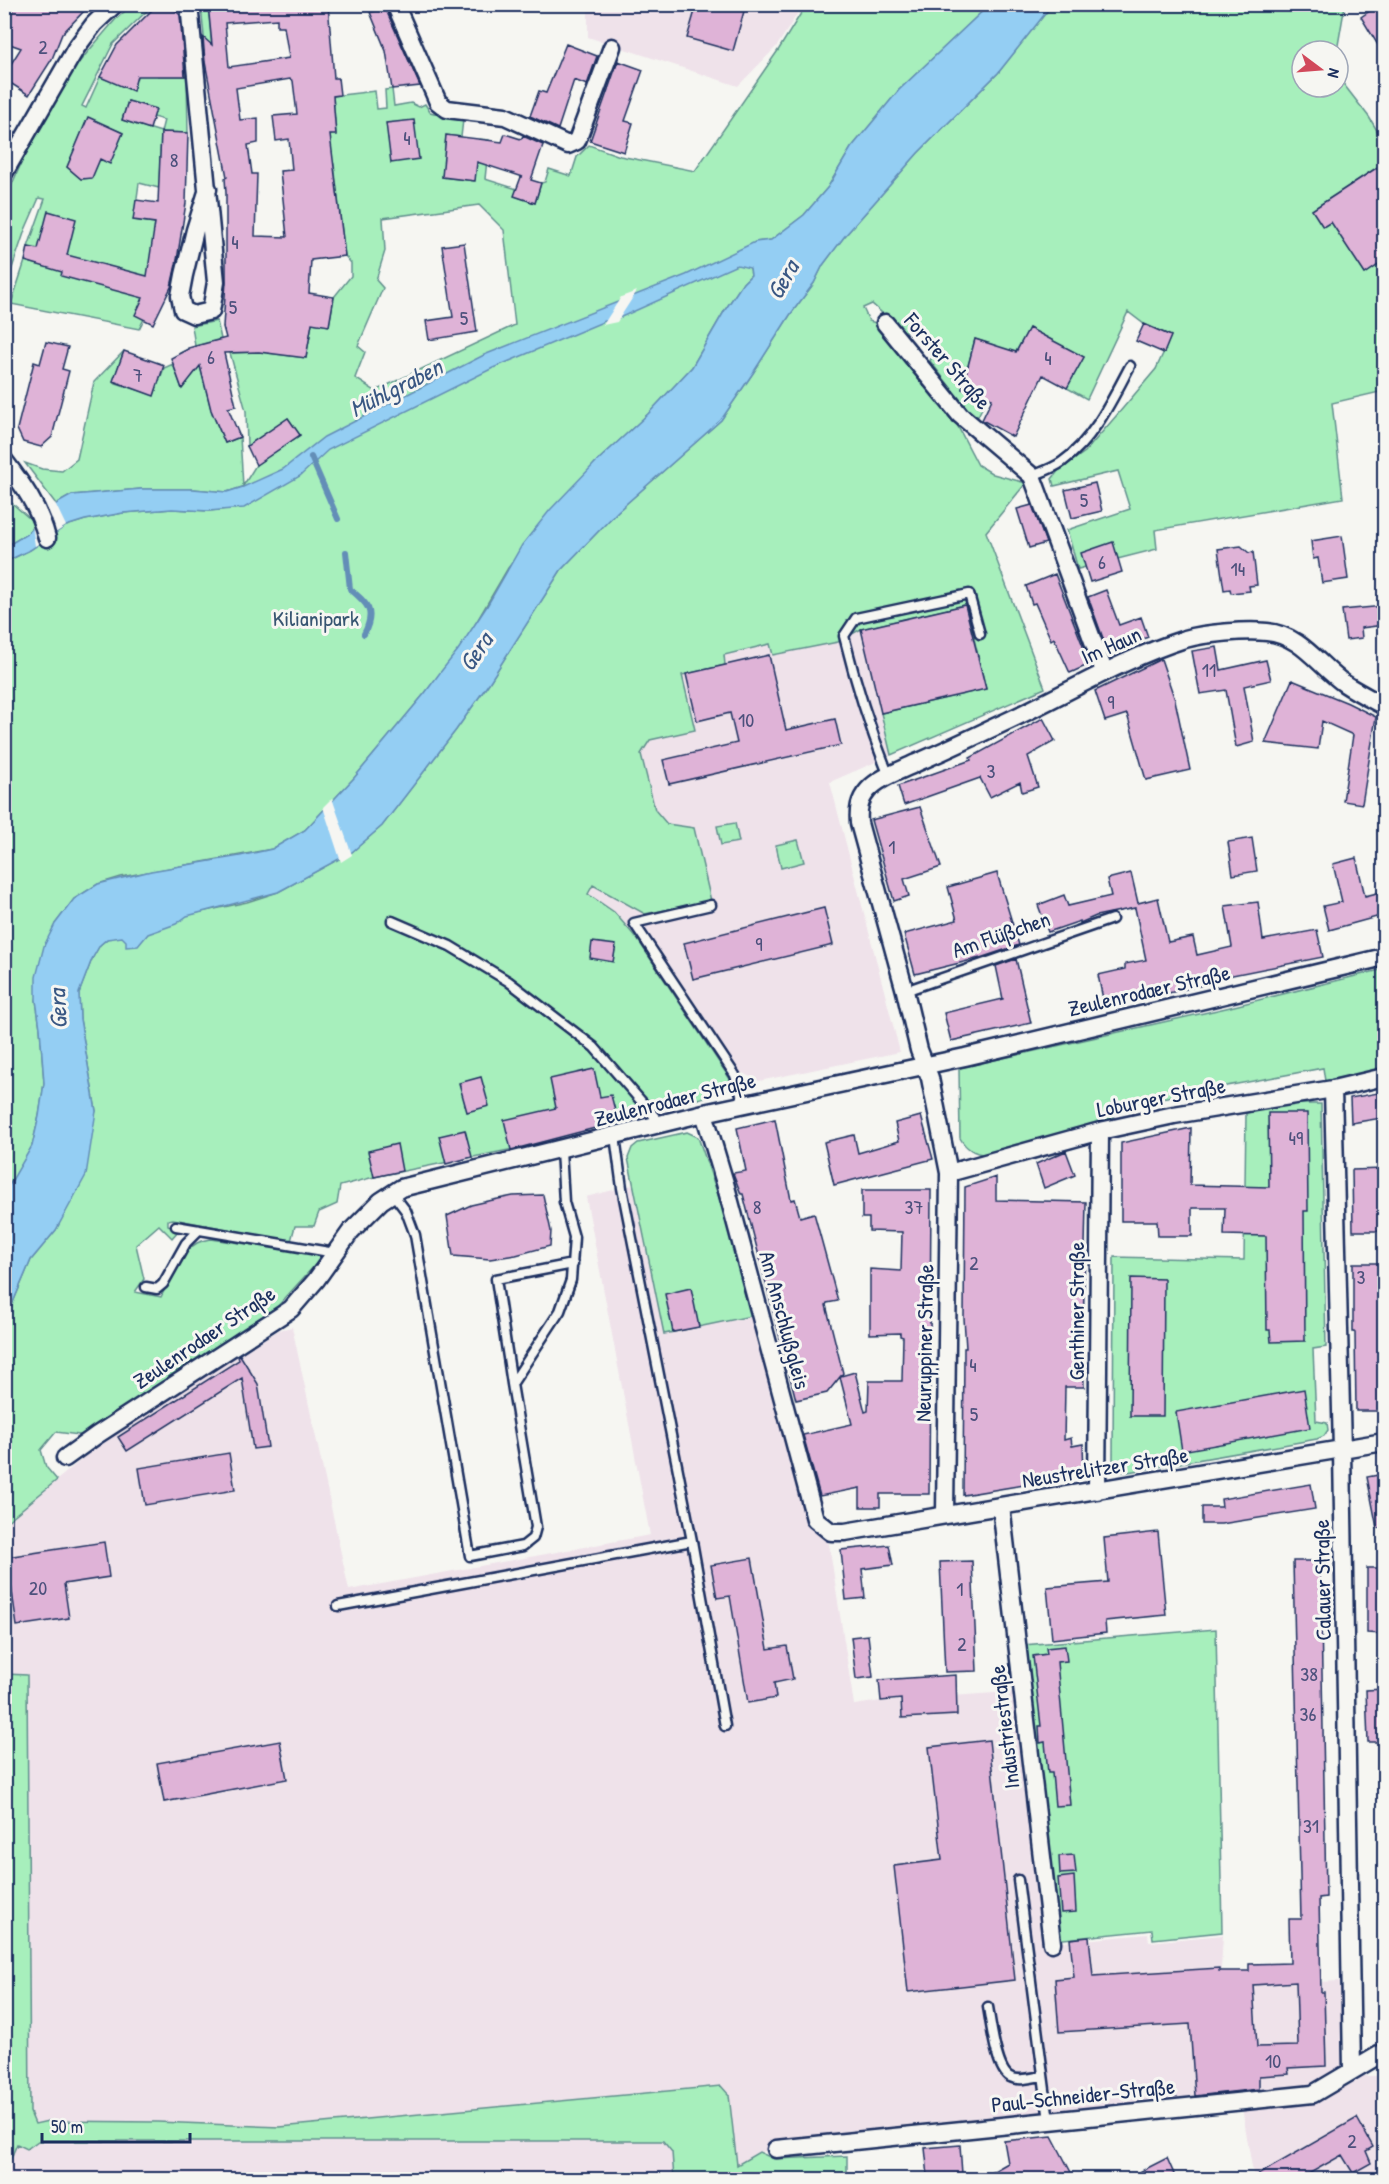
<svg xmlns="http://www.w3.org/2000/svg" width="1389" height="2184" viewBox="0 0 1389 2184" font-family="'Patrick Hand',sans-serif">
<rect width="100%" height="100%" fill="#f6f6f2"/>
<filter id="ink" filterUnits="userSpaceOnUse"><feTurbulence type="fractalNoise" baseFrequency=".0167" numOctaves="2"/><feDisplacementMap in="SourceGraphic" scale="12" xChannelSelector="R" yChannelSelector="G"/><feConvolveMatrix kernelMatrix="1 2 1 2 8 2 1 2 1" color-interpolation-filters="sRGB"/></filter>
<g filter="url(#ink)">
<path fill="#efe2ea" d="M588,5H803L777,46L738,86L588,37Z
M986,532L1045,688L830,782L900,1052L759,1081L742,1073L730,1079L728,1087L519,937L688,588Z
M633,1185L664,1334L756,1315L810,1517L829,1544L854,1705L881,1701L1023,1691L1052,1943L1148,1934L1149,1942L1223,1935L1220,1986L1342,1981L1344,2076H1384V2179H1254L1241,2102L759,2152L737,2165L739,2179H5V2172L17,2144L35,2124L30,2112L27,1675L5,1674V1523L93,1450L192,1383L279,1330L292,1327L349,1590L650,1535L586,1197Z"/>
<path fill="#a7efbc" stroke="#618f8d" stroke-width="1.5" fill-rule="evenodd" d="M132,5H153L113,44L82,106L86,108L100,77L133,90L141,58L158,76H187L188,133L161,132L159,188L139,183L134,220L155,223L177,260L173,282L153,278L144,319L139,329L11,304L25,261L40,265L43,251L28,247L45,199L39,198L25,230L5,289V267L9,255L5,253V200L24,157L75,67L115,20ZM128,101L155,109L153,117L164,120L161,132L122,120ZM88,118L123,133L110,163L100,159L91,178L81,179L67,167Z
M201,5H208L213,60L206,57Z
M806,5H989L899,90L851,148L828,187L804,215L771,240L755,242L750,268L751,275L743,283L725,310L692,367L648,414L595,463L508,568L466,640L425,693L354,778L305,830L272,849L121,877L98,884L74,899L55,924L36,1000L40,1028L44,1083L39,1116L32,1146L5,1194V562L30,550L66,526L85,520L123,513L172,509L209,511L244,507L242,487L227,492L193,489H141L72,495L56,504L25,463L42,469L62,471L77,459L94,382L124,351L113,382L154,395L164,368L173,364L182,389L180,353L195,346L192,326L217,321L221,339L195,346L212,413L225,443L240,437L243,486L256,465L300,435L288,418L247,446L246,411L230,353L260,352L306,358L312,323L329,326L334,297L351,276V263L345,256L334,164L315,137L336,134L333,96L375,91L377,109L386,108L385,90L392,89L394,106L411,103L419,107L425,104L430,112L463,120L461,137L446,135L445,148L451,149L444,164L442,177L474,181L480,139L489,140L485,179L517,189L515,196L535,203L541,183L545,182L549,169L571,176L577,157L589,145L620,156L695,171L779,49ZM479,205L504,230L515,325L375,391L355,378L365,352L358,346L383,288L376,280L385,251L383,218Z
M1052,5H1345L1337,51H1302V87H1338V77L1369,117L1384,142V163L1312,210L1323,227L1331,222L1365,274L1384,261V391L1332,403L1343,498L1155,530L1157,549L1078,569L1067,530L1130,509L1118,471L1054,486L1052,479L1058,471L1085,452L1123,408L1156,369L1171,336L1144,324L1128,312L1087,399L1067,388L1084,357L1029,328L1012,359L989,363L994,345L975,339L962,389L987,398L976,420L930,361L938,345L914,323L904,333L872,304L863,308L869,321L879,324L924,376L956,423L978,465L993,474L1026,483L986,532L1045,688L891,755L881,713L986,689L966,605L861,629L838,642L773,655L770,644L724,655L725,665L682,675L695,730L650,740L641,754L655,810L667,824L694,828L711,901L645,914L593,885L588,894L614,912L638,940L730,1079L729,1090L653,1112C640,1113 629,1119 616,1122C590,1130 563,1133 538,1144L374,1177L340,1186L337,1204L319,1212L314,1226H295L291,1241L173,1219L168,1220V1225L179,1230L172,1238L159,1225L136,1245L144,1279L135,1292L161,1297C169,1281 181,1252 197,1243C201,1241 206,1240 211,1239L320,1254L321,1261L315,1265L277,1307L150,1390L87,1436L56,1432L41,1450L46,1467L57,1480L5,1523V1313L11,1307L31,1260L56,1230L96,1111L80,1019L79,993L92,959L100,945L118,930L247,902L278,892L352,852L382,826L456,730L489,683L561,570L618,511L721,420L753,373L790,315L814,283L823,265L844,237L918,153L998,73Z
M5,497L30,519L33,526L27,534L5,547Z
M735,823L739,842L721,845L717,826Z
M798,840L804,862L781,868L776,845Z
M1384,969V1069L1325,1081L1323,1068L1113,1107L1114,1118L986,1155C974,1153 966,1149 960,1138L959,1068L1226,1008Z
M1288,1104H1321L1326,1347L1313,1349L1316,1421L1327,1423L1328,1430L1324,1436L1317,1439L1128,1472H1119L1114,1467L1113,1462L1114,1257L1244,1260L1246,1113Z
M687,1132L698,1137L744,1270L756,1315L664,1334L628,1158L632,1148L638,1143Z
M1216,1629L1222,1932L1153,1939L1152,1930L1054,1940L1023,1645Z
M5,1674L27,1675L30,2112L35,2124L48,2121L157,2122L280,2127L721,2086L729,2095L737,2165L759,2152L774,2159L847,2156V2179H674L672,2152L663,2141H38L27,2149L17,2144L5,2172Z"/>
<path fill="#94cef3" stroke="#648eb7" stroke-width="1.5" d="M989,5H1052L998,73L918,153L844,237L823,265L814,283L790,315L753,373L721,420L618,511L561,570L489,683L456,730L382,826L352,852L278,892L187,916L176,924L148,934L138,946L126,947V941L122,937L107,939L100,945L92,959L79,993L80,1019L96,1111L86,1175L56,1230L31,1260L11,1307L5,1313L4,1194L32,1146L39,1116L44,1083L40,1028L36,1000V977L44,946L55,924L74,899L98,884L151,871L240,856L272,849L305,830L354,778L425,693L439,674L458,650L487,606L522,545L550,510L595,463L648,414L692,367L725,310L743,283L751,275L750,268L737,265L619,318L605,321L493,368L328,450L300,476L244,508L209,511L172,509L123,513L85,520L66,526L30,550L5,562V547L27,534L56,504L72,495L141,489H193L227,492L243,487L283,469L324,437L484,355L686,275L755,242L771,240L804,215L828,187L851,148L899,90Z"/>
<path fill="#f6f6f2" d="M637,291L617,322L603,325L621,297Z
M55,503L66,526L35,546L32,524Z
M332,798L352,855L341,862L323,807Z"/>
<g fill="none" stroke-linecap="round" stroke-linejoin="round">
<path stroke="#648eb7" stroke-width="6" d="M311,457L338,519
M346,552L350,589C368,604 376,611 364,634"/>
</g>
<path fill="#dfb3d7" stroke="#1b2f5e" stroke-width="1.5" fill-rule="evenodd" d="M14,4H60L84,11L62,34L52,59L29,95L4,79V75L21,48L4,42Z
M158,4H169L180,15L185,76H137L133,91L100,77L117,45Z
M208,4H328L334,78H338L340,95L333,96L336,135H330L345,256L311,260L309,293L334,297L329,326L312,323L306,358L259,352L224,353L236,406L228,408L240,437L225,443L211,410L200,366L182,389L171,358L188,349V348L226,338L223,327L226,281V193L225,178L227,177L205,62L203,37L212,45ZM277,19V27H284L289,58L229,67L225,23ZM290,79L293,81L297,114L273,116L276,141L289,139L292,170L280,171L287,237L255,236L257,174H252L248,145L258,143V118L240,120L236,88Z
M697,4H746L733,51L687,38Z
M1380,4H1384V55L1361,17Z
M386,10L420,86L392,89L386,51L370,12Z
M566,44L597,56L587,85L574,80L558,129L530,116L539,91L546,93Z
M618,61L643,70L625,121L633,123L624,152L590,141Z
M128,101L156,109L150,129L122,120Z
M88,117L123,133L110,164L100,159L92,178L81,179L67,167Z
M414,120L419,159L391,163L386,123Z
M161,132L188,133L186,203L177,260L171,287L153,324L135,315L143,298L61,276L62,272L25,261L28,247L38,249L48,211L76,219L67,255L147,276L155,223L133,220L136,200L158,203Z
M505,134L521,139L523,136L543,145L531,180L541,183L535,203L514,196L521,177H523L477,162L475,181L442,177L446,135L502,142Z
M1384,163V261L1365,274L1331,222L1323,227L1312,210Z
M464,243L477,332L429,340L426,321L453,317L442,246Z
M1144,324L1171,336L1164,353L1136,341Z
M1029,328L1084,357L1067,388L1043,375L1013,437L982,420L992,399L962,389L975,339L1016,352Z
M46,342L68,347L62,369L69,371L52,437L41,447L23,442L17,429L34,362L40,364Z
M124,351L164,365L154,396L113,381Z
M288,418L300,435L256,465L247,446Z
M1095,483L1102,511L1072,518L1065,490Z
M1032,505L1046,543L1029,548L1017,509Z
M1342,536L1348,579L1322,583L1318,558L1313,559L1311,541Z
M1113,542L1122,572L1090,582L1081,553Z
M1241,546L1249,553L1253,552L1257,585L1249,586L1250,591L1231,593L1230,589L1224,590L1218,549Z
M1055,574L1090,664L1070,673L1054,638L1051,640L1035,603L1032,604L1026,586Z
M1106,590L1119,625L1141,617L1148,637L1108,652L1088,597Z
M965,605L986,689L881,713L861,629Z
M1384,606V625L1361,628L1362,638L1346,640L1342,610Z
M1217,647L1221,670L1266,660L1271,680L1244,686L1254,742L1236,747L1226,690L1200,694L1192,651Z
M769,655L786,730L835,719L841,745L669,784L663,760L737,743L730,713L697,721L686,674Z
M1161,659L1175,700L1190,770L1146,780L1127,714L1105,721L1095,691Z
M1292,680L1348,703L1376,717L1362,804L1343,801L1353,735L1322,721L1318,749L1265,743Z
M1043,718L1055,741L1028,756L1038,787L1022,792L1020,782L990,797L980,778L904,805L898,786L971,760L970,758Z
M920,807L941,867L904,879L909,896L894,901L871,820Z
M1252,838L1257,871L1233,875L1228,842Z
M1356,858L1365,896L1381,892L1384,915L1329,930L1323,906L1342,902L1333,864Z
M997,873L1019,945L980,958L915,974L904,934L957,920L948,887Z
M1131,873L1138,903L1158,898L1168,942L1193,937L1197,955L1232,947L1225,906L1258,902L1263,940L1317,930L1323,957L1202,981L1203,985L1160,995L1104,1004L1098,975L1125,969V964L1146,960L1135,908L1096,916L1080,923V921L1048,932L1038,905L1064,895L1068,906L1111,896L1107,879Z
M824,908L833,945L693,979L684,943Z
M592,942L616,945L613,962L590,958Z
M1016,959L1031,1023L951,1041L944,1013L1003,999L996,966Z
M594,1069L600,1097L611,1095L618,1122L511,1150L504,1120L556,1108L550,1079Z
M481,1077L489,1106L467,1112L459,1083Z
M1378,1093L1382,1118L1351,1123L1350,1098Z
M1268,1113H1307L1308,1211H1304L1305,1341L1271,1342L1270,1330H1267L1266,1236L1224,1235L1225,1208H1192V1236H1158L1157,1221H1121V1143L1191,1128L1190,1185L1269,1187Z
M921,1116L933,1159L834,1185L824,1142L854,1135L858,1153L899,1141L895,1123Z
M775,1119L791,1200L795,1199L800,1217L814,1213L838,1301L827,1303L826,1305L843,1373L841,1376L855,1372L865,1412L868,1411L869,1381H902L903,1337L900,1336V1333L870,1334V1269L901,1271L902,1232L869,1231V1218H862V1190H931L929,1494H880V1507H860V1488L820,1496L803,1435L852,1424L840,1377L827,1393L796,1400L743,1194H741L733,1173L746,1171L737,1128Z
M465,1130L472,1157L446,1164L439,1136Z
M397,1144L402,1171L374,1177L368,1151Z
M1066,1151L1075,1175L1044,1188L1036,1164Z
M1384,1169V1204H1380V1231H1353L1352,1170Z
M996,1177V1200L1086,1202L1083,1332L1084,1387H1065L1064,1440L1071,1438L1072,1446L1083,1444L1084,1475L963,1495L964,1348H966L964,1318L965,1187Z
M543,1195L551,1231L550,1246L516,1255L490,1259L453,1256L447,1216L471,1205L493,1200L513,1196Z
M1353,1263H1384V1312H1382V1349H1384V1411H1356L1355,1332H1353Z
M1131,1278L1164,1279L1163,1416H1130Z
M691,1288L699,1327L673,1332L665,1294Z
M240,1355L258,1384L268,1447L253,1449L242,1378L127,1451L118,1437L239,1360L238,1356Z
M1304,1389L1310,1428L1182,1451L1176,1412Z
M229,1453L235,1490L145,1505L139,1468Z
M1384,1474V1527L1377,1528L1367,1477Z
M1311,1484L1315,1509L1221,1524H1202V1507H1222L1221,1499Z
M1158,1532L1166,1615L1105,1621L1106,1633L1052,1639L1047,1587L1108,1582L1104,1538Z
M104,1542L109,1577L64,1584L69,1618L17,1626L7,1557Z
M889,1545L893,1565L862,1569L865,1598L846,1600L841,1550Z
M752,1558L768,1649L787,1646L793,1679L774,1683L776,1698L748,1703L730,1596L717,1598L711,1565Z
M972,1561L977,1671L945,1672L940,1562Z
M1293,1561H1320L1326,1897L1319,1898L1321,1992H1324L1326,2066L1288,2068L1289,2074L1259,2076V2089L1195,2096L1190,2024L1059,2032L1055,1979L1074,1977L1070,1939L1089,1937L1093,1976L1219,1968V1971H1249V1964L1290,1963L1289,1919H1301ZM1296,1982L1298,2046L1257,2047L1253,1985Z
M1367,1568H1384V1634L1367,1633Z
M868,1635L873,1677L856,1679L851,1637Z
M1065,1646L1067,1661L1057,1662L1070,1805L1055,1806L1052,1773H1048L1045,1742L1040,1743L1039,1726H1041L1033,1656L1047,1654L1046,1648Z
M956,1675L957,1715L902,1718L901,1699L881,1701L879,1680Z
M1384,1689V1742H1368L1366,1690Z
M989,1740L1015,1980L908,1992L894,1866L942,1860L929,1747Z
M280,1741L287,1779L164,1802L157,1763Z
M1074,1855L1076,1873L1060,1874L1059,1856Z
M1074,1876L1076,1912L1061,1913L1058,1878Z
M1357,2118L1373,2147L1366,2151L1371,2163L1353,2173L1342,2155L1298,2180H1249Z
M1052,2136L1075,2180H978L1008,2163L1004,2141Z
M960,2145L962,2174L928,2176L925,2148Z
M1167,2158L1174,2174L1163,2180H1124Z"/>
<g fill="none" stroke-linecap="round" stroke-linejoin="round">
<defs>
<path id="lane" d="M1032,476C1042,472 1054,468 1062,462C1094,439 1112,400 1130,366
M889,776C870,729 856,685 844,636L856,618L969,594L980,634
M711,905L634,923L735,1075L744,1104
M392,921L450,946L508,981L594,1047L661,1124
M905,991L1112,919
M615,1136L622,1188L692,1541L725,1726
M393,1194L406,1211L415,1235L470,1556L523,1546L533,1538L536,1527L512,1384L560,1311L571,1280L574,1237L564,1202L561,1150
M176,1226L335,1253
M146,1287L157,1289L163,1284L186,1243L199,1230
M512,1384L496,1279L573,1264
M338,1606L692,1541
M1018,1880L1049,2121
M988,2007C991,2023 996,2070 1010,2077C1020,2082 1033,2077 1043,2076"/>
<path id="street" d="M189,4L216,282L211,311L194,315L183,310L180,296L184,275L195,230L208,189
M395,4L438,102L447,109L505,116L568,145L577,141L612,47
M4,173L76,48L94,24L115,4
M885,323L960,415L1032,476L1104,671
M4,460C23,485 39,507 47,538
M1333,1089L1342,1450L1352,2070
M704,1113L725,1183L815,1519L831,1532H845L1384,1442
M949,1173L1100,1131L1174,1115L1333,1089L1384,1077
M65,1458L97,1435L291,1309L316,1280L351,1231L381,1201L401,1188L704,1113L965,1057L1384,957
M1097,1491L1100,1131
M1001,1506L1052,1943
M945,1514L949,1173L930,1078L919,1050L905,991L859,823C858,810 859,800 868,790C880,777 900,771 916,763C944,751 971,738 999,725C1061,697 1119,660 1185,639C1206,633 1245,630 1267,632C1301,635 1319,666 1345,684C1357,692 1371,699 1384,706
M776,2149L1313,2094L1384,2052"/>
</defs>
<use href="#lane" stroke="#1b2f5e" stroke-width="13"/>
<use href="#street" stroke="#1b2f5e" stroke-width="21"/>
<use href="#lane" stroke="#f6f6f2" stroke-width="8"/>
<use href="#street" stroke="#f6f6f2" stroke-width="16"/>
</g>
</g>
<g text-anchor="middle" stroke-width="6" stroke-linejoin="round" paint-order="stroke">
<g font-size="20" fill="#4c507c">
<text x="43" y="54">2</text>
<text x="407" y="145">4</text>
<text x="174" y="167">8</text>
<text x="235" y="249">4</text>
<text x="233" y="314">5</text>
<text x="464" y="325">5</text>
<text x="211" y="364">6</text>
<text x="1048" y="365">4</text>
<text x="138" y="382">7</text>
<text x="1084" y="507">5</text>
<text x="1102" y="569">6</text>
<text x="1238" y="576">14</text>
<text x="1209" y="677">11</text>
<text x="1111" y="709">9</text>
<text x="746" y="727">10</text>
<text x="991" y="778">3</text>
<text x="892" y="854">1</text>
<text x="759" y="951">9</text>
<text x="1296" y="1145">49</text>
<text x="757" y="1214">8</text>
<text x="914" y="1214">37</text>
<text x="974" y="1270">2</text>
<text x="1361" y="1284">3</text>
<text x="973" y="1372">4</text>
<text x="974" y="1421">5</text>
<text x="38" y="1595">20</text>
<text x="960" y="1596">1</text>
<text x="962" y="1651">2</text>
<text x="1309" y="1681">38</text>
<text x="1308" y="1721">36</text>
<text x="1311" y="1833">31</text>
<text x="1273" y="2068">10</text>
<text x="1352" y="2148">2</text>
</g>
<g font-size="22" fill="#1b2f5e" stroke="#f6f6f2">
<text transform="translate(948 361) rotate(49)" y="8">Forster Straße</text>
<text transform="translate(1111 645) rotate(-24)" y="8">Im Haun</text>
<text transform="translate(1001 934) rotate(-19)" y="8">Am Flüßchen</text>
<text transform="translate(1149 990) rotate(-13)" y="8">Zeulenrodaer Straße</text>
<text transform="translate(1161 1097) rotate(-11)" y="8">Loburger Straße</text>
<text transform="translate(675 1099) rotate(-14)" y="8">Zeulenrodaer Straße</text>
<text transform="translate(1076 1311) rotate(-90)" y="8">Genthiner Straße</text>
<text transform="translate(785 1320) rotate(75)" y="8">Am Anschlußgleis</text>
<text transform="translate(204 1337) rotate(-34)" y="8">Zeulenrodaer Straße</text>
<text transform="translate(924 1343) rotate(-89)" y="8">Neuruppiner Straße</text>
<text transform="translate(1105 1467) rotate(-9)" y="8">Neustrelitzer Straße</text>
<text transform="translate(1322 1580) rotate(-91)" y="8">Calauer Straße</text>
<text transform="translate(1004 1727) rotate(-97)" y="8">Industriestraße</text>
<text transform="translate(1083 2095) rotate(-6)" y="8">Paul-Schneider-Straße</text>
</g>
<g font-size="22" fill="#375571" stroke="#f6f6f2">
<text x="316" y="626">Kilianipark</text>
</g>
<g font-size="24" font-style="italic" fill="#395783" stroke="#f6f6f2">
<text transform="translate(783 280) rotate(-61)" y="8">Gera</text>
<text transform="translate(396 388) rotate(-27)" y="8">Mühlgraben</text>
<text transform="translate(476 652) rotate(-56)" y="8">Gera</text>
<text transform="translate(58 1009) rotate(-93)" y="8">Gera</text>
</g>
</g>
<rect width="1389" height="2184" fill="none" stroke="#f6f6f2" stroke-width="24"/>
<rect x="12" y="12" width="1365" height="2160" fill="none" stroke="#1b2f5e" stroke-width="2" filter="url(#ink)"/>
<g transform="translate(1320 69) rotate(106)"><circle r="28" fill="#f6f6f2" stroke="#9ea6b7" stroke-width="1.5"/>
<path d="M0-4.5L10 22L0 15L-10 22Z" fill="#d1495b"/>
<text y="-9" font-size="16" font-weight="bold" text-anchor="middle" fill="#1b2f5e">N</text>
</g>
<path d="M42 2133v9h148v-9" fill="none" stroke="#1b2f5e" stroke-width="3"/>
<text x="51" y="2133" font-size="18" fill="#1b2f5e" stroke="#f6f6f2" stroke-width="4.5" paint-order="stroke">50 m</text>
</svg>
